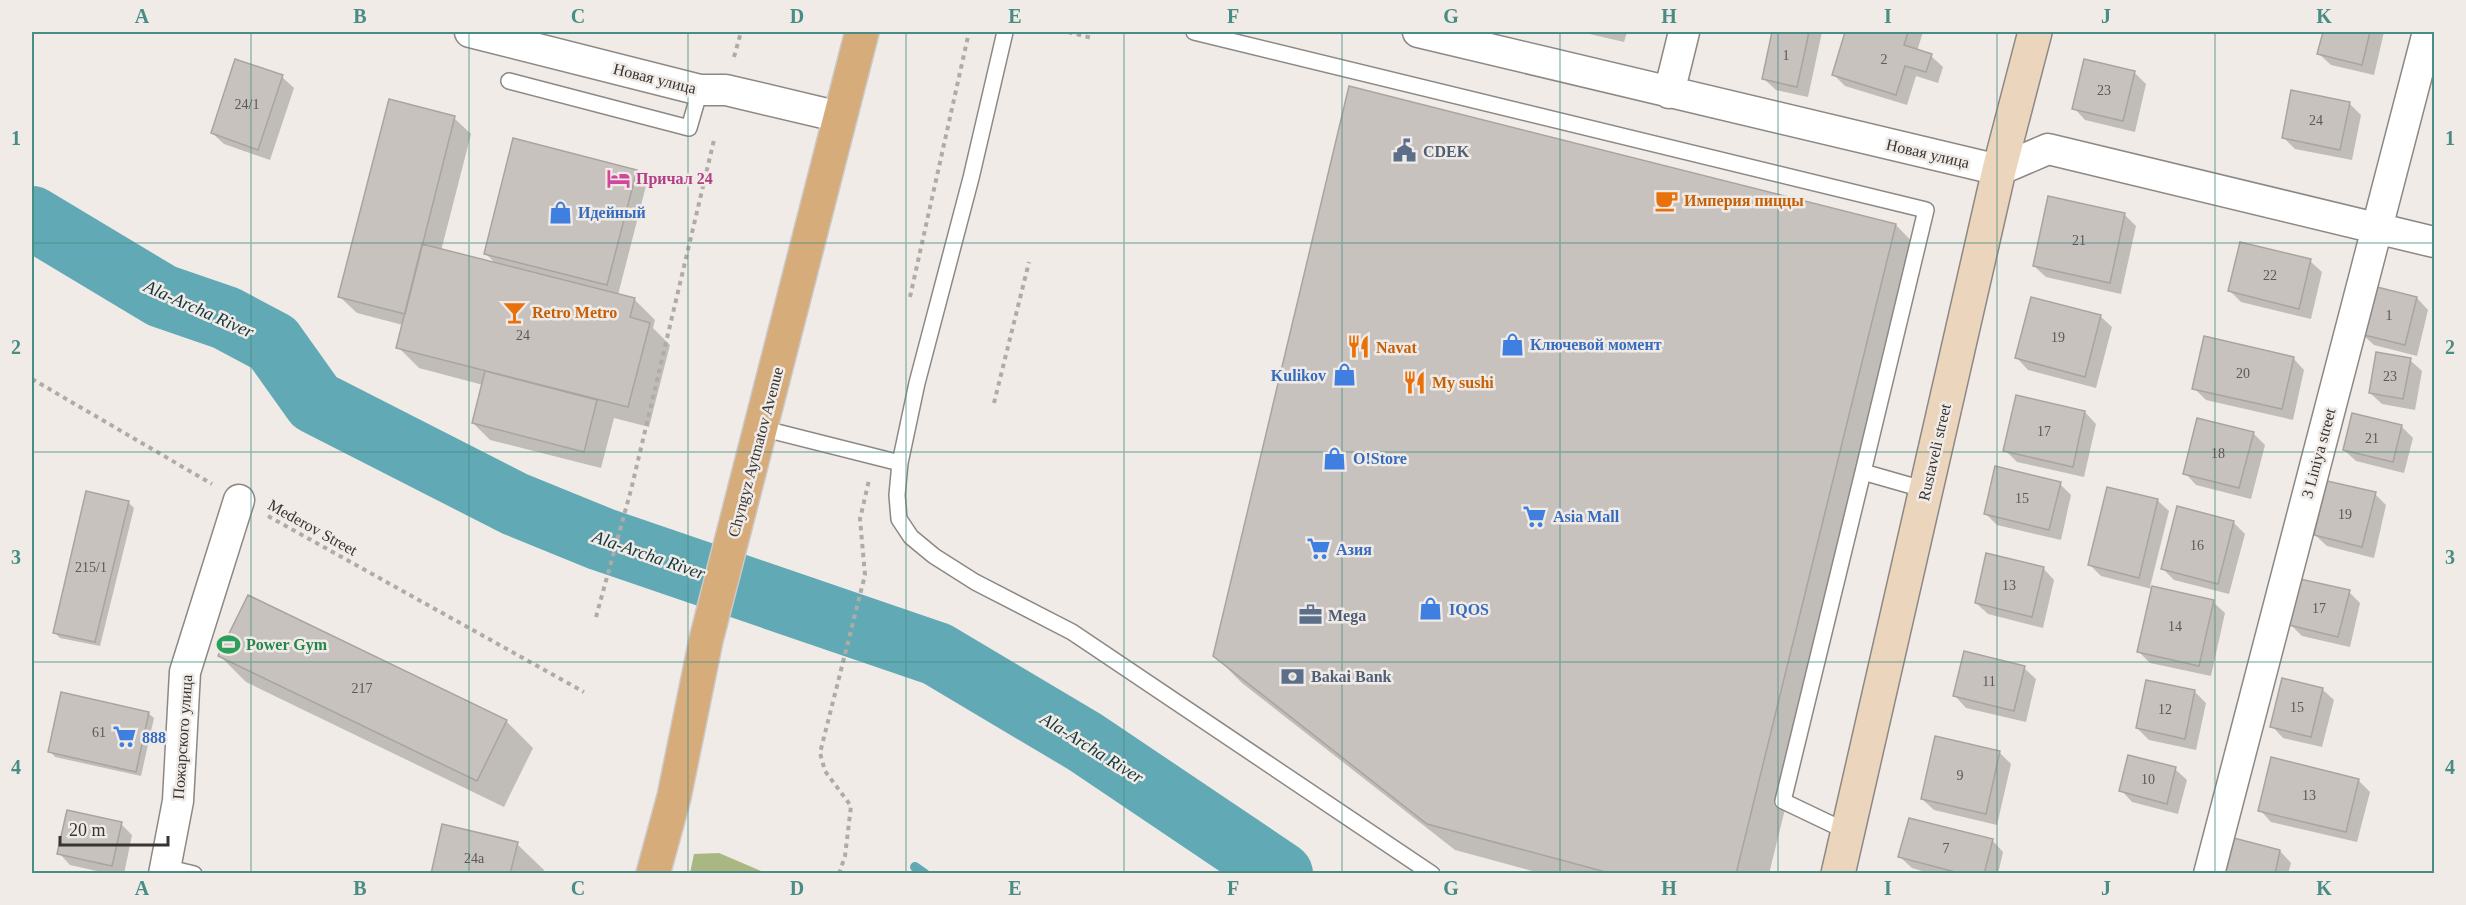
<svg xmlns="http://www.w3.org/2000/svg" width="2466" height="905" viewBox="0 0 2466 905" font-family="Georgia,serif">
<rect width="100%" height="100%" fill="#f0ebe6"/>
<path fill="#a9b883" d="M719,853L766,873H690L694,854Z"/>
<path fill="#0003" d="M1581,32H1627L1624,42Z
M1774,32H1822L1808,97L1776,90L1764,79Z
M1847,32H1923L1917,51L1931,56L1943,67L1938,83L1916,76L1907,105L1845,86L1834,75Z
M2324,32H2384L2374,75L2331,65L2319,54Z
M2134,72L2146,84L2135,132L2085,120L2074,108Z
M282,77L294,88L270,160L224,144L212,133Z
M2349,103L2361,115L2352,160L2295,149L2283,137Z
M454,118L471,134L441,251L497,265L485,253L636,171L647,182L618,295L634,299L655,320L653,328L670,345L649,427L614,418L601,468L490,440L473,423L483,385L419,368L398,347L403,325L357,313L340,297Z
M2124,214L2136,226L2121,294L2046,277L2034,266Z
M1896,225L1922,252L1769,874H1543L1455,850L1242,683L1215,656Z
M2310,261L2322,272L2311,319L2241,302L2230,291Z
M2417,298L2428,310L2417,356L2374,345L2362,334Z
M2100,316L2112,327L2096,388L2028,370L2017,358Z
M2293,358L2304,370L2293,420L2206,400L2194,388Z
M2410,360L2422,371L2415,410L2382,404L2370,393Z
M2085,412L2096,424L2084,477L2017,462L2005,450Z
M2401,426L2413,438L2404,473L2356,461L2344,450Z
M2253,433L2265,445L2251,499L2196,485L2185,473Z
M2060,484L2071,495L2061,540L1997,525L1985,513Z
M2375,494L2386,505L2374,558L2327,546L2315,535Z
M2157,500L2169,511L2150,587L2213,602L2225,613L2211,676L2150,663L2138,651L2152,589L2101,576L2090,565Z
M128,502L134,508L100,646L60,638L54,632Z
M2233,522L2245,534L2229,594L2174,580L2163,569Z
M2043,568L2054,580L2043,628L1988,614L1976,603Z
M2349,592L2360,603L2350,647L2302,636L2290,624Z
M220,656L506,721L533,748L504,807L246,682Z
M2024,668L2036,679L2026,722L1966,708L1955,696Z
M2322,689L2334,700L2322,747L2283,738L2272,726Z
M2194,691L2206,703L2196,750L2149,740L2137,728Z
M148,713L154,718L141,776L55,757L50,751Z
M1999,752L2011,764L1997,825L1934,810L1922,799Z
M2175,769L2187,780L2178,814L2132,802L2121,790Z
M2358,780L2370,792L2357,842L2271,822L2260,810Z
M121,824L132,835L124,874H110L70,865L59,853Z
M1992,840L2003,852L1998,874H1932L1912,868L1900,857Z
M517,844L544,870L543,874H432Z
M2280,851L2291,863L2288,874H2223Z"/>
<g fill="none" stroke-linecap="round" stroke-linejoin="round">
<path stroke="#62a9b6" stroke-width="10" d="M915,867L925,874"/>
<path stroke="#62a9b6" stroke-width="64" d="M32,218L162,296L226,318L273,343L315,402L515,504L601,539L937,654L1085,742L1281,874"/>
</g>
<path fill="#c7c2be" stroke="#a9a4a0" stroke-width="1.5" d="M1772,32H1809L1797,87L1762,79Z
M1845,32H1908L1904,45L1932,54L1926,72L1905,66L1896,95L1832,75Z
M2323,32H2370L2362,65L2317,54Z
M235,59L283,75L258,150L211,133Z
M2084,59L2135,71L2123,121L2072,109Z
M1349,86L1896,224L1736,874H1613L1427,824L1213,656Z
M2291,90L2350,102L2340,150L2282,138Z
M389,99L455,116L405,314L338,297Z
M513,138L637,170L607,285L484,254Z
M2048,196L2125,213L2110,283L2033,266Z
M2240,242L2311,259L2299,309L2228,291Z
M422,244L635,298L630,317L650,323L628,407L396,348Z
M2373,286L2417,297L2405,345L2360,334Z
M2031,297L2101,315L2085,377L2015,358Z
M2204,336L2294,357L2282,409L2192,389Z
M2376,352L2411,358L2403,399L2369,393Z
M485,371L597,400L584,452L472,423Z
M2016,395L2085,411L2073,467L2003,451Z
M2352,413L2402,425L2393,462L2343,450Z
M2197,418L2254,432L2239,488L2183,474Z
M1995,466L2061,482L2049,530L1984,514Z
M2327,481L2376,492L2362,547L2314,535Z
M2107,487L2158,499L2139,578L2088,565Z
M86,491L129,501L95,642L53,633Z
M2177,506L2234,521L2218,584L2161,569Z
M1986,553L2044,567L2032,617L1975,603Z
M2300,579L2350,590L2338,637L2289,625Z
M2152,586L2214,600L2199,666L2137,652Z
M248,595L507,720L477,781L218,656Z
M1964,651L2025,666L2014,711L1953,696Z
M2282,678L2323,688L2311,737L2270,727Z
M2146,680L2195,690L2185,739L2136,728Z
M61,692L149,712L136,772L48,752Z
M1935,736L2000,751L1986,814L1921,799Z
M2128,755L2176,767L2167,804L2119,791Z
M2271,757L2359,779L2346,832L2258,811Z
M67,810L122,822L112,866L57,854Z
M1909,818L1993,839L1984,874H1963L1898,857Z
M442,824L518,842L510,874H431Z
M2230,837L2280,850L2275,874H2222Z"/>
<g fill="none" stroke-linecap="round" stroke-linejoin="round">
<defs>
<path id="lane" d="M1005,32L971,178L917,383L900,463L897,495L899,519L911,537L934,556L975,582L1072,632L1432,874
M1194,32L1926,210L1863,472
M509,81L689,128L700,90
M761,428L900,463
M1848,832L1783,801L1863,472L1926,490
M165,867L194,874"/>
<path id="street" d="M470,32L700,90H726L840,117
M1418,32L1999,170L2048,149L2434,242
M1669,93L1684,32
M164,874L178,801L185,672L239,500
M2209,874L2428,32"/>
<path id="secondary" d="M1838,874L1999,170L2035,32"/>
<path id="primary" d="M653,874L674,797L706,640L862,32"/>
</defs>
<use href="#lane" stroke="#8d8884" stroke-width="18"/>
<use href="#street" stroke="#8d8884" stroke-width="33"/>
<use href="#secondary" stroke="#8d8884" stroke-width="36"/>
<use href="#primary" stroke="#cbcaca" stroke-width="36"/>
<path stroke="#afaba7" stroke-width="4" stroke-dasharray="4.5 4.5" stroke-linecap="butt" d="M1068,32L1092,38
M734,57L741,32
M910,297L969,32
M32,379L212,484
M994,403L1029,262
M268,516L584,692
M596,617L631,490L714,140
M839,874L845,856L851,806L825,771L820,753L865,575L860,519L869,480"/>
<use href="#lane" stroke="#fff" stroke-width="15"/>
<use href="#street" stroke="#fff" stroke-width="30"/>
<use href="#secondary" stroke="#ebd5bc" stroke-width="33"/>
<use href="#primary" stroke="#d6ac7a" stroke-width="33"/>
</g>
<path fill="none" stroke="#478d84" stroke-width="1.5" stroke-opacity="0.55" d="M251,32V874M469,32V874M688,32V874M906,32V874M1124,32V874M1342,32V874M1560,32V874M1778,32V874M1997,32V874M2215,32V874M32,243H2434M32,452H2434M32,662H2434"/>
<defs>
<symbol id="civic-bare" viewBox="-9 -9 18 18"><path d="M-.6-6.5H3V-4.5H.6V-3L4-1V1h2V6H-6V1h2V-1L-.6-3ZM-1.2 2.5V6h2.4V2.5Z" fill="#5c6f8a" stroke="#f0ebe6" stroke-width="2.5" paint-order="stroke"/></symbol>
<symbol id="hotel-bare" viewBox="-9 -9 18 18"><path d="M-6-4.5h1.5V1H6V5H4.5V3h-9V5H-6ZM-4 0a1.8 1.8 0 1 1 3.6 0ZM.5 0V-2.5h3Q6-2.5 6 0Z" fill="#d1479c" stroke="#f0ebe6" stroke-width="2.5" paint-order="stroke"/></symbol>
<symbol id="cafe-bare" viewBox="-9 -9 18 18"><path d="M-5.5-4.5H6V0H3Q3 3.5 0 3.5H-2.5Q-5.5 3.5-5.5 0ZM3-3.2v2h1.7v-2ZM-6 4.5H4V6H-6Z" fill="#e8710a" stroke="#f0ebe6" stroke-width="2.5" paint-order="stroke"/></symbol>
<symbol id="shop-bare" viewBox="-9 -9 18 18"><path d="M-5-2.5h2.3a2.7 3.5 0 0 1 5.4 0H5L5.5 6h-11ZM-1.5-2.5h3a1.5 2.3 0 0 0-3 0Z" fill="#3f7fe0" stroke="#f0ebe6" stroke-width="2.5" paint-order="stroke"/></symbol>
<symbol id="bar-bare" viewBox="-9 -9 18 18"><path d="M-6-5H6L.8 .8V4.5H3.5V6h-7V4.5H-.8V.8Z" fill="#e8710a" stroke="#f0ebe6" stroke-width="2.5" paint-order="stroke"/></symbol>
<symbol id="restaurant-bare" viewBox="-9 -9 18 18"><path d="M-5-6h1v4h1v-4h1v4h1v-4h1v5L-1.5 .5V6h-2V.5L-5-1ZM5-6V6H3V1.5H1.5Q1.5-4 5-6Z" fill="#e8710a" stroke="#f0ebe6" stroke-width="2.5" paint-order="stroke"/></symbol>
<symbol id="supermarket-bare" viewBox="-9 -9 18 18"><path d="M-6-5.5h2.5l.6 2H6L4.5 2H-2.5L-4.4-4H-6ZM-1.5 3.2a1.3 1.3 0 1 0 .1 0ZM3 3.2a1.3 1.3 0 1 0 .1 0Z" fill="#3f7fe0" stroke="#f0ebe6" stroke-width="2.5" paint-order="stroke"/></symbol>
<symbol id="office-bare" viewBox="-9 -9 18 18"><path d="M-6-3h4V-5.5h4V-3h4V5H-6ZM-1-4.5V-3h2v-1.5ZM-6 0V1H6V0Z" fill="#5c6f8a" stroke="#f0ebe6" stroke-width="2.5" paint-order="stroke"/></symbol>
<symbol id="stadium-bare" viewBox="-9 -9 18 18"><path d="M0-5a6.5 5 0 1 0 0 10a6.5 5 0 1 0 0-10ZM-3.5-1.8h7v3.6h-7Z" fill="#2e9e5b" stroke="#f0ebe6" stroke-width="2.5" paint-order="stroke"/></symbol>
<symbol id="bank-bare" viewBox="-9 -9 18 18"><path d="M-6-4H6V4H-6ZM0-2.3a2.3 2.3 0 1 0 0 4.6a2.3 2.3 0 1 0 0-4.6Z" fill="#5c6f8a" stroke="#f0ebe6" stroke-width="2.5" paint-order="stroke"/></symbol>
</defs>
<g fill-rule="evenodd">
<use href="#civic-bare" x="1388" y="134" width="33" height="33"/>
<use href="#hotel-bare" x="602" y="162" width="33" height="33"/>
<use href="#cafe-bare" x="1650" y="184" width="33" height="33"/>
<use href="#shop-bare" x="544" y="196" width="33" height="33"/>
<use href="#bar-bare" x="498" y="296" width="33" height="33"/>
<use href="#shop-bare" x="1496" y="328" width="33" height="33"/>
<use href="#restaurant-bare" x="1342" y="330" width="33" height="33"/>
<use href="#shop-bare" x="1328" y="358" width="33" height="33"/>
<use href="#restaurant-bare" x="1398" y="366" width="33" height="33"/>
<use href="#shop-bare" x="1318" y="442" width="33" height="33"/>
<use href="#supermarket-bare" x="1518" y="500" width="33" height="33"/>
<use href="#supermarket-bare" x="1302" y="532" width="33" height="33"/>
<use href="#shop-bare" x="1414" y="592" width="33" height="33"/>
<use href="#office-bare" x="1294" y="598" width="33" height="33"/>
<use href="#stadium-bare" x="212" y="628" width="33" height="33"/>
<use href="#bank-bare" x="1276" y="660" width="33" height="33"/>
<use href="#supermarket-bare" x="108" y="720" width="33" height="33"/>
</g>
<g text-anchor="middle" stroke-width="5" stroke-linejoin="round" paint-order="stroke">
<g font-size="14" fill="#5b5856">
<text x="1786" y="60">1</text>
<text x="1884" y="64">2</text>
<text x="2104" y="95">23</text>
<text x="247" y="109">24/1</text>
<text x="2316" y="125">24</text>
<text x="2079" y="245">21</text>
<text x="2270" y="280">22</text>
<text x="2389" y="320">1</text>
<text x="523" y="340">24</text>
<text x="2058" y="342">19</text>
<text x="2243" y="378">20</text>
<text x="2390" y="381">23</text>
<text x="2044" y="436">17</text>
<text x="2372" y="443">21</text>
<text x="2218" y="458">18</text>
<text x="2022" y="503">15</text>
<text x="2345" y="519">19</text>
<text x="2197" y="550">16</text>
<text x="91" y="572">215/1</text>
<text x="2009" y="590">13</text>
<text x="2319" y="613">17</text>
<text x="2175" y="631">14</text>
<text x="1989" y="686">11</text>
<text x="362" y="693">217</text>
<text x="2297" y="712">15</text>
<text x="2165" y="714">12</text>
<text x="99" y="737">61</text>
<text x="1960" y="780">9</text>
<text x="2148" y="784">10</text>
<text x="2309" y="800">13</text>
<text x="1946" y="853">7</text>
<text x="474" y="863">24а</text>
</g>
<g font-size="16" fill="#373533" stroke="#f0ebe6">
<text transform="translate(655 78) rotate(14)" y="6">Новая улица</text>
<text transform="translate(1928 153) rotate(13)" y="6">Новая улица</text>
<text transform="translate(755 452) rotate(-75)" y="6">Chyngyz Aytmatov Avenue</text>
<text transform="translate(1934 452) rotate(-77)" y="6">Rustaveli street</text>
<text transform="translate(2318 453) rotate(-75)" y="6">3 Liniya street</text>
<text transform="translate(313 527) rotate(29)" y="6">Mederov Street</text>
<text transform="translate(182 737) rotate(-86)" y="6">Пожарского улица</text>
</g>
<g font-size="16" font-weight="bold" fill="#4e5e75" stroke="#f0ebe6" text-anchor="start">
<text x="1423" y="157">CDEK</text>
<text x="1328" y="621">Mega</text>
<text x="1311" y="682">Bakai Bank</text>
</g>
<g font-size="16" font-weight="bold" fill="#b23c85" stroke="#f0ebe6" text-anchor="start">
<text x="636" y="184">Причал 24</text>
</g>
<g font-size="16" font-weight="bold" fill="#c56008" stroke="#f0ebe6" text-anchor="start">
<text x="1684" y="206">Империя пиццы</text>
<text x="532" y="318">Retro Metro</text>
<text x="1376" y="353">Navat</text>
<text x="1432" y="388">My sushi</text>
</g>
<g font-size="16" font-weight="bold" fill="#366cbe" stroke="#f0ebe6" text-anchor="start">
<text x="578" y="218">Идейный</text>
<text x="1530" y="350">Ключевой момент</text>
<text x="1326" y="381" text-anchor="end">Kulikov</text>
<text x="1353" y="464">O!Store</text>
<text x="1553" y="522">Asia Mall</text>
<text x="1336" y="555">Азия</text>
<text x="1449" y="615">IQOS</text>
<text x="142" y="743">888</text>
</g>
<g font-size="16" font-weight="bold" fill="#27864d" stroke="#f0ebe6" text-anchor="start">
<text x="246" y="650">Power Gym</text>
</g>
<g font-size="18" font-style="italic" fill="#13373d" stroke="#f0ebe6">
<text transform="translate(199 309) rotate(24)" y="6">Ala-Archa River</text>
<text transform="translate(649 555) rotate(19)" y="6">Ala-Archa River</text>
<text transform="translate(1092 748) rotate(32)" y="6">Ala-Archa River</text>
</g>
</g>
<rect width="2466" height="905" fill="none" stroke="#f0ebe6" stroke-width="66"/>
<path d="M60 836v9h108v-9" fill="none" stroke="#373533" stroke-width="3"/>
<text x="69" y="836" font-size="18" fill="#373533" stroke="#f0ebe6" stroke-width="4.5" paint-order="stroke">20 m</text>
<rect x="33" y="33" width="2400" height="839" fill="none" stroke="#478d84" stroke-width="2"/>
<g font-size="20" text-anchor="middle" font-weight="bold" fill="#478d84">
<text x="142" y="23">A</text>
<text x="360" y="23">B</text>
<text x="578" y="23">C</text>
<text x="797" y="23">D</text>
<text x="1015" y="23">E</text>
<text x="1233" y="23">F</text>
<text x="1451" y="23">G</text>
<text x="1669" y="23">H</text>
<text x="1888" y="23">I</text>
<text x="2106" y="23">J</text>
<text x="2324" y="23">K</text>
<text x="16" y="145">1</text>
<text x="2450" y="145">1</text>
<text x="16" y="354">2</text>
<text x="2450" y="354">2</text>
<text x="16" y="564">3</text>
<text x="2450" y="564">3</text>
<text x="16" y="774">4</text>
<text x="2450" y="774">4</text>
<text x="142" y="895">A</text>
<text x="360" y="895">B</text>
<text x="578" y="895">C</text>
<text x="797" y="895">D</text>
<text x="1015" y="895">E</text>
<text x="1233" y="895">F</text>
<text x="1451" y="895">G</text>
<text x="1669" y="895">H</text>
<text x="1888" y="895">I</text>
<text x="2106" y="895">J</text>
<text x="2324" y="895">K</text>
</g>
</svg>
